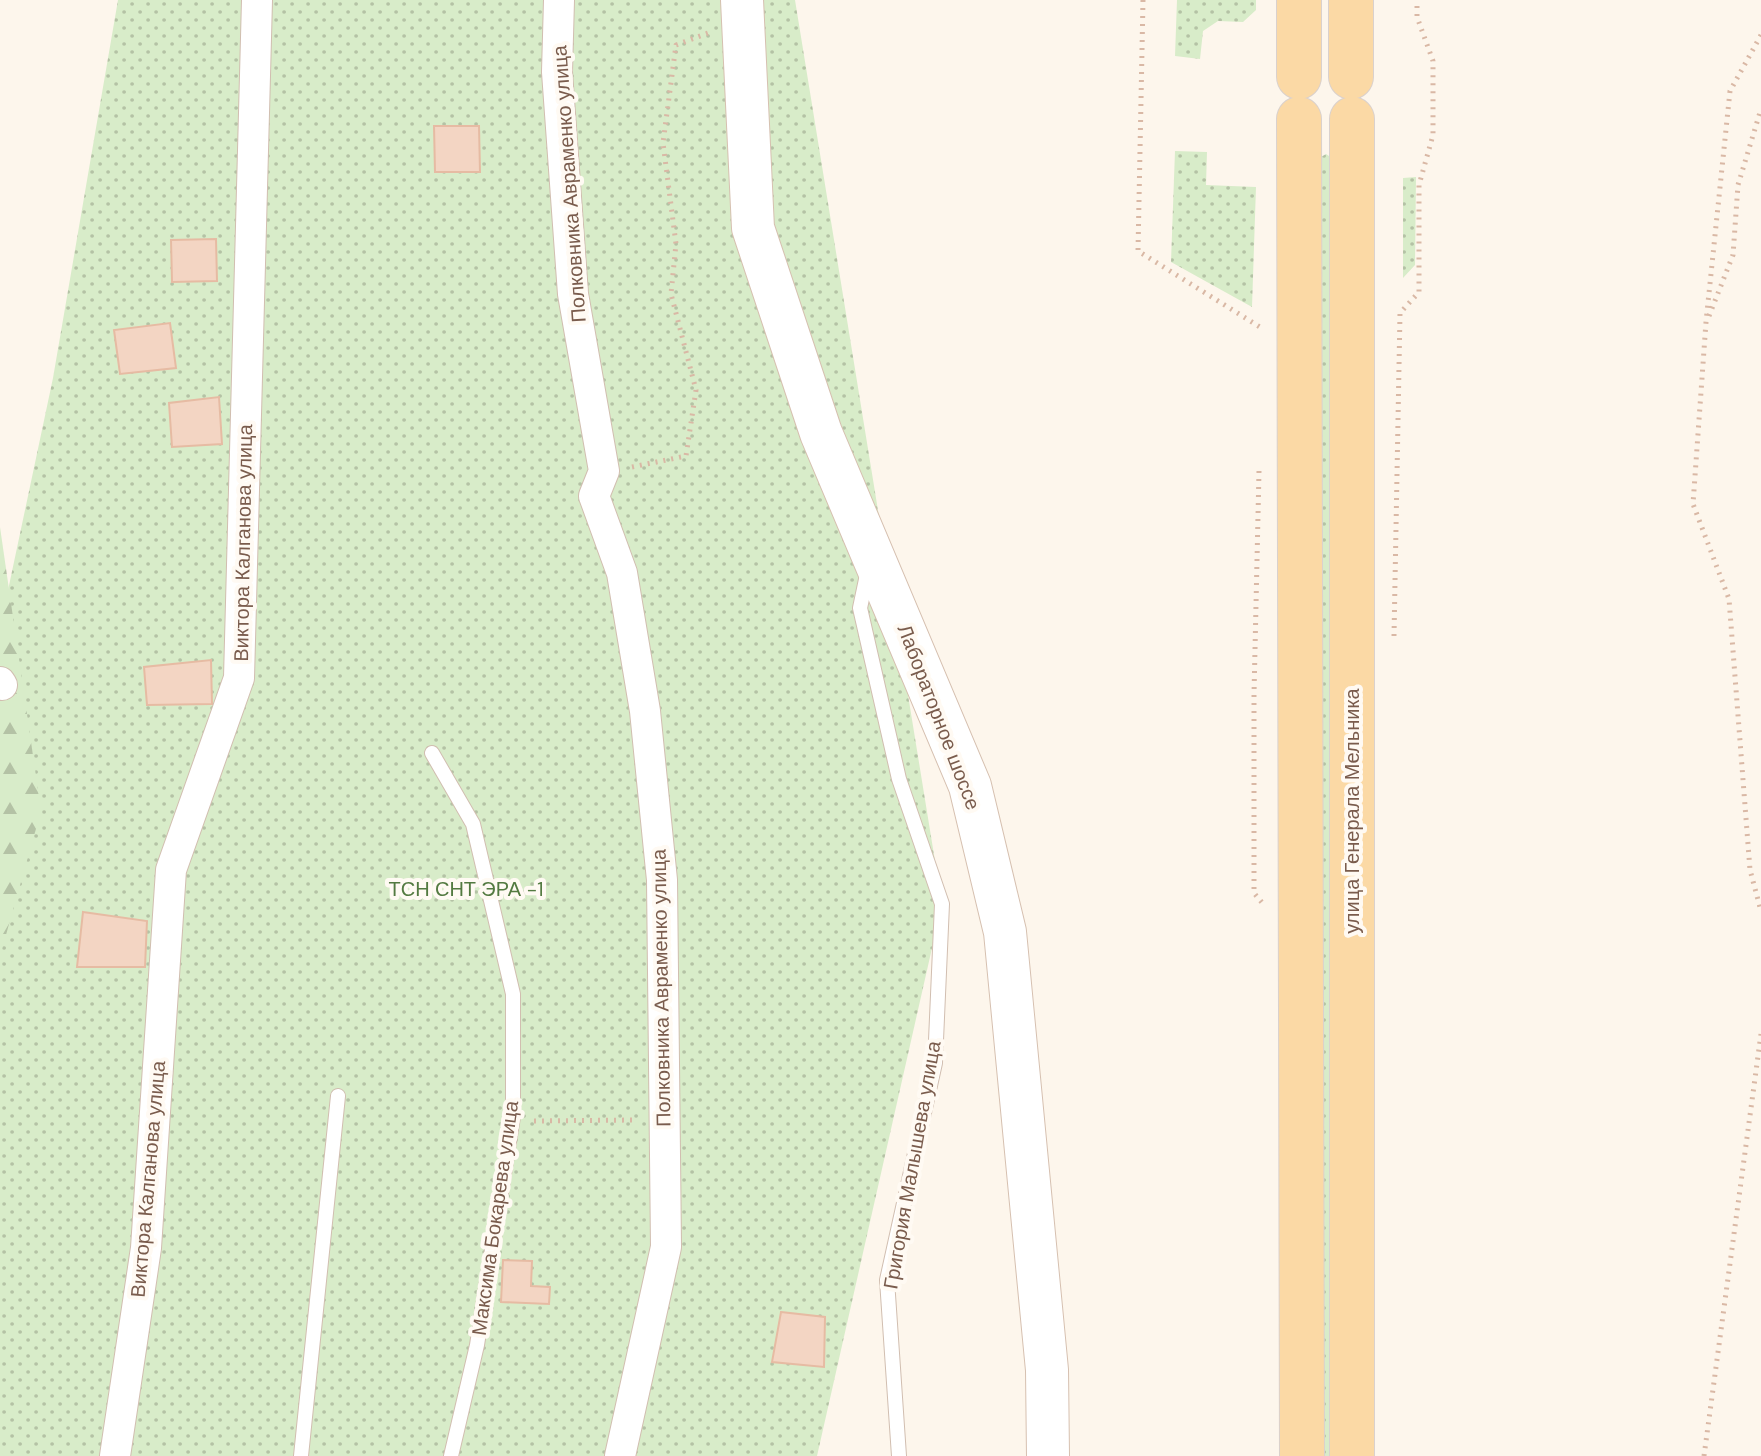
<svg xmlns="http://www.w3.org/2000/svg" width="1761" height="1456" viewBox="0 0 1761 1456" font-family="'DM Sans',sans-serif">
<defs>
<pattern id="grass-dots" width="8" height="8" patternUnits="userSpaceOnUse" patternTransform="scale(2)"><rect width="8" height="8" fill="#d8ecc9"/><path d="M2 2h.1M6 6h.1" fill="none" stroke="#b4c2a5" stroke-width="1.8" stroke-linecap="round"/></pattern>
<pattern id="forest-firs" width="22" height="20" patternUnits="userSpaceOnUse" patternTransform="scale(2)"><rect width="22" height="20" fill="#d8ecc9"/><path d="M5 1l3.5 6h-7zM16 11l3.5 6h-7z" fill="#b4c2a5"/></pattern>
</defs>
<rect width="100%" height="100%" fill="#fdf6ec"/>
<path fill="url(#grass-dots)" d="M118,0H795L942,904L817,1456H0V628L53,378Z
M1177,0H1256V10L1243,22L1218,21L1203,31L1200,59L1175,56Z
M1175,151L1207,152L1206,185L1256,187L1252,307L1171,262Z
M1326,154L1332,158V1456H1315L1316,160Z
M1416,177L1415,265L1403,278V178Z"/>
<path fill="url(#forest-firs)" d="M0,527L41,811L0,956Z"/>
<path fill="#f3d5c3" stroke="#e6bba3" stroke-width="2" d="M434,126H479L480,172H435Z
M216,239L217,281L172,282L171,240Z
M170,323L176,368L120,374L114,330Z
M219,397L222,444L172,447L169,403Z
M211,660L212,704L147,705L144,667Z
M83,912L147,921L145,967H77Z
M503,1260L532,1261L531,1286L550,1287L549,1304L501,1302Z
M781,1312L825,1317L824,1367L772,1362Z"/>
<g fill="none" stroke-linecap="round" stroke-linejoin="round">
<defs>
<path id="service" d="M868,570L860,608L899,779L942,904L935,1063L887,1280L899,1456
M432,753L473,824L513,994V1117L477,1345L451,1456
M301,1456L338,1096"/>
<path id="minor" d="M559,0L557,72L573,294L604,471L594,496L622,573L645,711L662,880L666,1247L620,1456
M0,682L2,685
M115,1456L146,1248L171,870L239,678L257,0"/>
<path id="secondary" d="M742,0L753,228L821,433L970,786L1005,932L1047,1370L1048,1456"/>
<path id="primary" d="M1299,0V77
M1351,0V77
M1299,119L1302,1456
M1352,119V1456"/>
</defs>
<use href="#service" stroke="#d1beb0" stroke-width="16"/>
<use href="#minor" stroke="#d1beb0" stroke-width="32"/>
<use href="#secondary" stroke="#d6c0b0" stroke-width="44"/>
<use href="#primary" stroke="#dad1cd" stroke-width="46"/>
<path stroke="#d9b8a5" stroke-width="5" stroke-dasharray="2 6" stroke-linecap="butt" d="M1143,0L1138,251L1263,329
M1761,35L1730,91L1706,322L1693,504L1729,599L1750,870L1761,911
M1709,316L1733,255L1738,185L1761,109
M632,467L686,456L696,390L671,294L676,244L663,143L676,45L708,33
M1259,471L1254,694V893L1264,905
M1394,636L1400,313L1419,292V185L1433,135V61L1417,17V0
M534,1121L635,1120
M1704,1456L1761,1034"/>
<use href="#service" stroke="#fff" stroke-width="14"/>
<use href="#minor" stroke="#fff" stroke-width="30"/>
<use href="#secondary" stroke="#fff" stroke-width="42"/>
<use href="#primary" stroke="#fbd9a5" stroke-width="44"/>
</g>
<g text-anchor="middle" stroke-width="8" stroke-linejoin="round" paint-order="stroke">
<g font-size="20" fill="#7a5c4d" stroke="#fffaf3">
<text transform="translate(569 184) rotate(-94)" y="7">Полковника Авраменко улица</text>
<text transform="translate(243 543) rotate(-89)" y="7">Виктора Калганова улица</text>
<text transform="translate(939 717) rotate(69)" y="7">Лабораторное шоссе</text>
<text transform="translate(1352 811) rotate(-90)" y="7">улица Генерала Мельника</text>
<text transform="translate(661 988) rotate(-91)" y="7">Полковника Авраменко улица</text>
<text transform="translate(912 1165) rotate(-80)" y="7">Григория Малышева улица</text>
<text transform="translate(148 1179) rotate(-85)" y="7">Виктора Калганова улица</text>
<text transform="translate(495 1218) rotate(-82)" y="7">Максима Бокарева улица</text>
</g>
<g font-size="20" fill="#537a41" stroke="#fffaf3">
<text x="466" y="896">ТСН СНТ ЭРА -1</text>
</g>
</g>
</svg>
